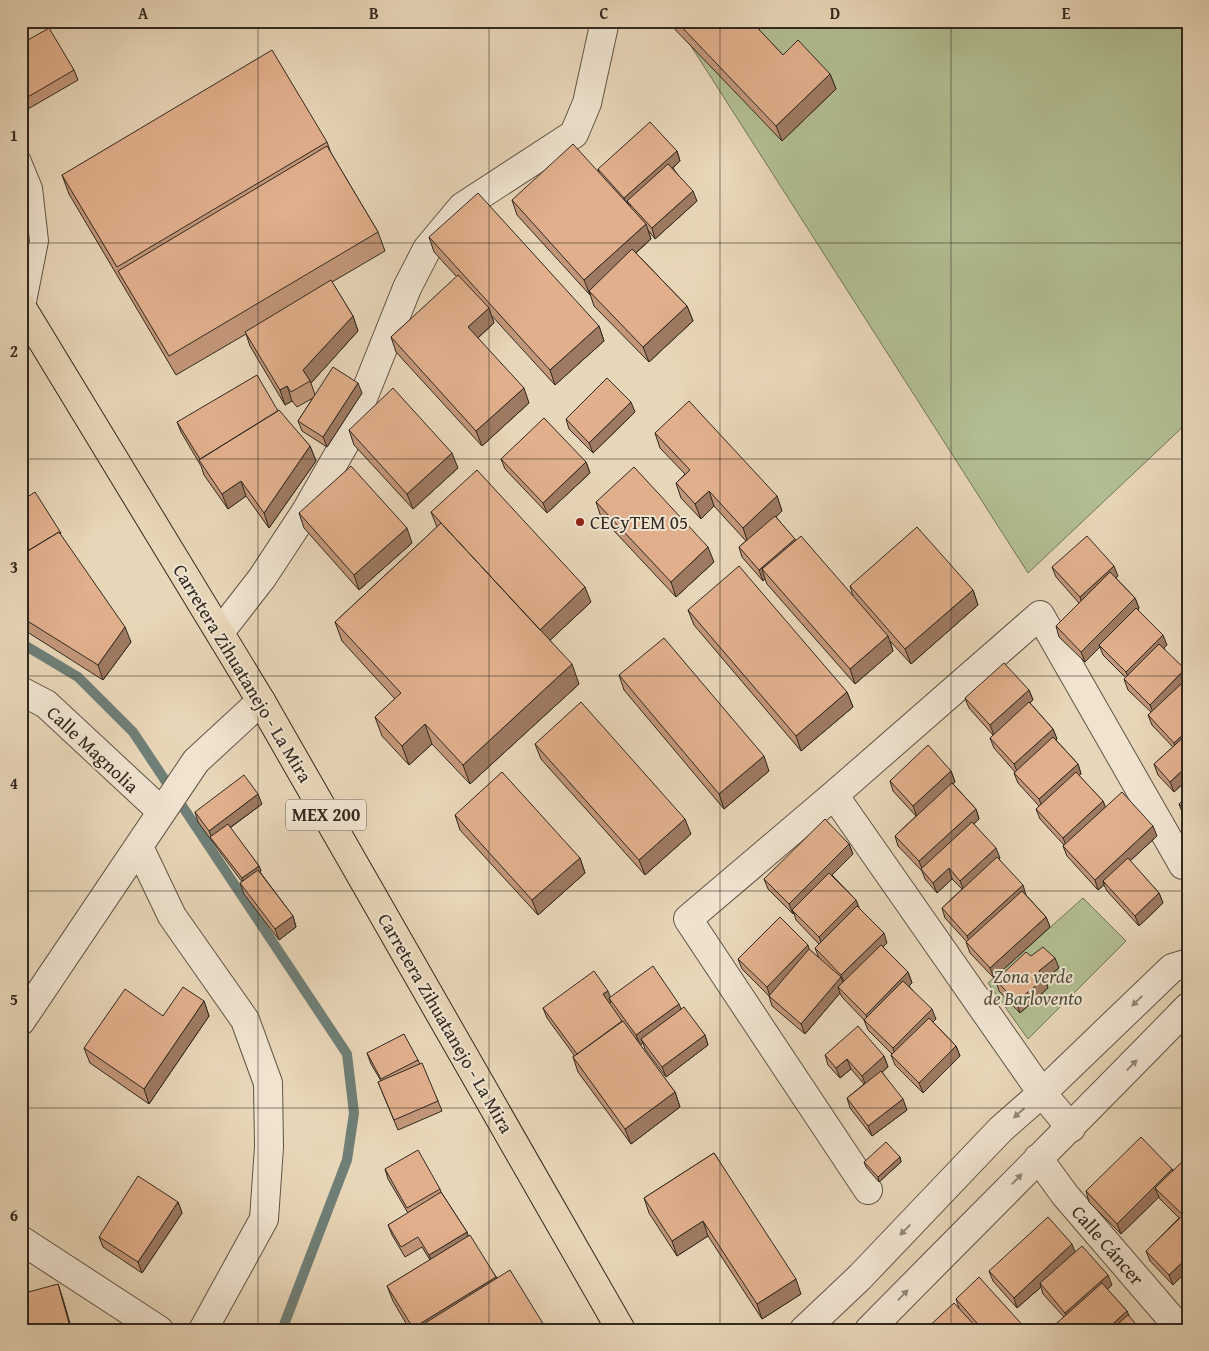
<svg xmlns="http://www.w3.org/2000/svg" width="1209" height="1351" viewBox="0 0 1209 1351" font-family="'Gentium Book Plus',serif">
<rect width="100%" height="100%" fill="#e8d6b8"/>
<filter id="stains"><feTurbulence type="fractalNoise" baseFrequency=".004" numOctaves="4"/><feColorMatrix values="0 0 0 0 .2 0 0 0 0 .09 0 0 0 0 .02 0 0 0 .5 -.17"/></filter>
<radialGradient id="worn" r=".72"><stop offset=".6" stop-color="#630" stop-opacity="0"/><stop offset="1" stop-color="#630" stop-opacity=".3"/></radialGradient>
<path fill="#b2be92" stroke="#727459" d="M675,21H1188V422L1028,573Z
M1083,898L1126,941L1028,1039L988,983Z"/>
<g fill="none" stroke-linecap="round" stroke-linejoin="round">
<path stroke="#6f7f77" stroke-width="10" d="M21,643L78,677L133,732L347,1054L354,1113L347,1160L282,1330"/>
<defs>
<path id="lane" d="M21,159L33,188L39,241L25,312"/>
<path id="street" d="M220,632L262,578L306,511L345,443L407,288L427,249L462,207L574,134L587,103L605,21
M21,691L46,704L161,811
M834,795L1042,1093L1071,1128
M139,847L172,916L245,1020L268,1083L269,1147L264,1219L203,1330
M21,1021L196,761L261,701
M1038,1158L1065,1195L1181,1330
M868,1190L688,919L834,795L1040,615L1183,865
M21,1240L159,1330
M804,1330L860,1277L1001,1129L1042,1093L1172,968L1188,963
M869,1330C975,1222 1082,1116 1188,1007"/>
<path id="highway" d="M21,306L261,701L621,1330"/>
</defs>
<use href="#lane" stroke="#605446" stroke-width="20"/>
<use href="#street" stroke="#605446" stroke-width="30"/>
<use href="#highway" stroke="#322920" stroke-width="30"/>
<use href="#lane" stroke="#f0e4d1" stroke-width="18"/>
<use href="#street" stroke="#f0e4d1" stroke-width="28"/>
<use href="#highway" stroke="#e8d6b8" stroke-width="28"/>
</g>
<path fill="#c29678" stroke="#322920" d="M667,21H767L759,30L783,55L830,74L836,89L782,141Z
M21,44L74,70L78,80L21,113Z
M327,142L331,153L378,232L385,251L332,282L353,316L358,331L311,383L315,395L362,393L327,447L302,431L298,421L313,398L297,407L292,401L285,405L250,346L246,334L176,375L69,194L62,175Z
M677,151L680,161L673,168L697,201L655,239L648,230L651,239L636,253L687,306L693,321L649,362L594,306L590,294V295L517,215L512,200L599,172L598,169Z
M429,237L599,326L604,341L555,385L491,315L494,323L478,338L529,403L482,446L396,352L391,337L457,277L434,252Z
M278,411L310,446L316,461L269,528L246,496L228,509L204,475L201,466L181,432L177,422Z
M635,412L593,453L569,429L566,419Z
M349,430L458,468L413,509L354,445Z
M655,433L777,496L782,511L776,517L795,540L853,596L850,586L973,590L978,605L911,664L890,641L893,651L855,684L767,584L765,579L763,581L742,557L739,547L746,541L714,506L701,519L681,498L676,483L685,474L660,448Z
M501,459L586,462L590,473L547,513L505,469Z
M21,495L23,500L62,537L131,642L103,680L21,628Z
M596,502L714,562L676,597L601,517Z
M431,512L591,602L550,640L579,684L470,784L432,744L409,765L382,736L375,717L395,699L342,641L335,622L437,527Z
M299,513L412,543L359,590L304,528Z
M1052,567L1118,576L1116,578L1135,598L1139,608L1138,610L1167,645L1164,648L1182,686L1188,692V779L1174,792L1158,775L1154,764L1173,747L1152,725L1148,715L1151,712L1128,690L1124,679L1126,678L1103,655L1100,647L1085,662L1059,637L1056,626L1079,603L1056,577Z
M688,610L847,692L853,707L801,751L694,625Z
M619,675L769,771L724,809L624,690Z
M1029,690L1033,700L1030,703L1053,729L1057,739L1056,740L1078,764L1081,774L1079,776L1103,801L1105,807L1157,836L1130,861L1159,893L1163,903L1139,926L1107,891L1104,885L1098,890L1067,856L1063,846L1064,845L1040,819L1036,809L1039,806L1018,783L1014,773L1015,772L994,748L990,738L993,735L969,708L965,698Z
M535,744L691,834L645,875L541,759Z
M951,771L955,782L953,784L976,809L979,819L974,824L1000,858L999,859L1026,895L1046,917L1050,927L994,978L970,953L966,942H967L945,918L942,908L962,889L952,879L937,893L925,879L922,871L898,846L895,836L916,816L893,791L890,781Z
M1188,796V819L1183,814L1179,804Z
M262,804L230,828L259,866L261,871L260,872L293,916L296,927L279,940L244,894L240,883L242,882L198,822L195,812Z
M455,815L580,858L585,873L538,915L460,830Z
M849,844L853,854L832,875L856,900L859,909L887,943L883,947L908,972L912,983L909,986L936,1019L933,1022L956,1046L960,1056L923,1093L895,1065L891,1055L892,1054L868,1030L864,1020L842,997L840,993L805,1034L772,1006L769,996L742,969L738,959L810,950L819,958L815,948L819,944L796,920L794,913L793,914L768,889L764,879Z
M1031,956L1059,968L1045,979L1048,988L1020,1013L999,991L996,980Z
M611,997L681,1009L705,1035L708,1045L666,1077L645,1049L643,1043L640,1045L675,1092L680,1107L631,1144L578,1072L573,1057L574,1055L547,1018L543,1008Z
M204,1001L209,1016L149,1104L90,1063L84,1048L163,1016Z
M367,1053L418,1060L438,1101L442,1111L398,1130L378,1082L381,1081L371,1064Z
M825,1055L884,1056L888,1067L882,1072L907,1110L872,1136L850,1108L847,1098L864,1084L851,1069L840,1078L828,1065Z
M714,1153L801,1294L762,1319L708,1236L677,1256L649,1213L644,1198Z
M900,1157L901,1162L879,1182L866,1167L864,1162Z
M1188,1160V1270L1173,1285L1150,1261L1146,1251L1179,1218L1159,1198V1197L1121,1234L1089,1202L1086,1191L1172,1169L1173,1171Z
M385,1169L440,1189L441,1192L467,1232L468,1236L497,1278L547,1330H410L393,1301L387,1286L430,1260L422,1247L405,1257L392,1235L388,1225L408,1213L388,1179Z
M178,1202L182,1213L142,1273L103,1247L99,1237Z
M1075,1252L1112,1285L1107,1289L1127,1311L1129,1317H1064L1043,1294L1041,1287L1017,1308L993,1281L989,1271Z
M956,1299L1027,1330H925L959,1308Z"/>
<path fill="#9e7a62" stroke="#322920" d="M749,21H767L754,34Z
M830,74L836,89L782,141L776,126Z
M677,151L680,161L631,206L627,201L629,207L628,209L624,198Z
M693,191L697,201L655,239L652,228Z
M646,224L651,239L591,293L589,291L590,294V295L584,280Z
M687,306L693,321L649,362L643,347Z
M489,308L494,323L473,342L468,327Z
M353,316L358,331L311,383L303,370Z
M599,326L604,341L555,385L550,370Z
M358,383L362,393L327,447L323,437Z
M287,386L292,401L285,405L280,390Z
M524,388L529,403L482,446L476,431Z
M631,402L635,412L593,453L589,443Z
M310,446L316,461L269,528L264,513Z
M452,453L458,468L413,509L407,494Z
M586,462L590,473L547,513L543,503Z
M241,481L246,496L228,509L222,494Z
M709,491L714,506L701,519L695,504Z
M777,496L782,511L748,543L743,528Z
M407,528L412,543L359,590L354,575Z
M795,539L799,549L762,569L765,579L763,581L759,570Z
M708,547L714,562L676,597L671,582Z
M1114,566L1118,576L1083,607L1080,597Z
M585,587L591,602L545,645L540,630Z
M973,590L978,605L911,664L905,649Z
M1135,598L1139,608L1101,646L1099,645L1100,647L1085,662L1081,652Z
M125,627L131,642L103,680L98,665Z
M1163,635L1167,645L1130,682L1126,672Z
M888,636L893,651L855,684L850,669Z
M572,664L579,684L470,784L463,765Z
M1185,669L1188,676V680L1154,715L1150,705Z
M1029,690L1033,700L994,735L990,725Z
M847,692L853,707L801,751L796,736Z
M425,724L432,744L409,765L402,746Z
M1053,729L1057,739L1018,774L1014,764Z
M1188,730V744L1178,753L1174,743Z
M764,756L769,771L724,809L719,794Z
M1078,764L1081,774L1043,809L1039,799Z
M1186,767L1188,772V779L1174,792L1170,782Z
M951,771L955,782L917,817L913,806Z
M258,794L262,804L213,840L209,831Z
M1103,801L1107,811L1067,848L1063,838Z
M976,809L979,819L923,871L922,869L919,861Z
M685,819L691,834L645,875L639,860Z
M1153,826L1157,836L1105,884L1103,881L1104,885L1098,890L1095,880Z
M849,844L853,854L795,912L792,910L794,913L793,914L789,904Z
M996,848L1000,858L964,891L960,881Z
M580,858L585,873L538,915L532,900Z
M259,866L261,871L243,883L242,878Z
M949,868L952,879L937,893L933,883Z
M1023,885L1026,895L971,946L967,936Z
M1159,893L1163,903L1139,926L1135,916Z
M856,900L860,910L823,947L819,937Z
M293,916L296,927L279,940L275,929Z
M1046,917L1050,927L994,978L990,968Z
M884,933L887,943L845,985L841,975Z
M808,945L811,955L770,997L767,987Z
M1055,958L1059,968L1045,979L1048,988L1020,1013L1016,1002L1039,971Z
M908,972L912,983L870,1025L866,1015Z
M23,975L29,990L21,1001V978Z
M841,977L845,988L838,987L840,993L805,1034L801,1024Z
M608,991L612,1001L609,998L611,1002L607,1005L603,994Z
M204,1001L209,1016L149,1104L144,1089Z
M679,1004L683,1014L641,1039L643,1043L640,1045L636,1035Z
M932,1009L936,1019L896,1059L893,1048Z
M705,1035L708,1045L666,1077L662,1067Z
M956,1046L960,1056L923,1093L919,1083Z
M884,1056L888,1067L866,1086L862,1076Z
M847,1059L851,1069L840,1078L836,1068Z
M675,1092L680,1107L631,1144L625,1129Z
M903,1099L907,1110L872,1136L868,1126Z
M900,1157L901,1162L879,1182L878,1177Z
M1172,1169L1176,1179L1155,1188L1159,1197L1121,1234L1117,1224Z
M178,1202L182,1213L142,1273L138,1262Z
M703,1221L708,1236L677,1256L672,1241Z
M467,1232L470,1242L433,1265L429,1255Z
M1072,1244L1076,1254L1040,1283L1041,1287L1017,1308L1014,1298Z
M1188,1257V1270L1173,1285L1169,1275Z
M1108,1275L1112,1285L1069,1323L1065,1313Z
M496,1277L502,1292L414,1330L413,1328Z
M796,1279L801,1294L762,1319L757,1304Z
M58,1284L63,1299L72,1330H71Z
M1127,1311L1131,1321L1121,1330H1106Z"/>
<path fill="#e1af8c" stroke="#322920" d="M676,21H751L783,55L798,40L830,74L776,126Z
M49,28L74,70L21,101V44Z
M272,50L327,142L117,267L62,175Z
M650,122L677,151L624,198L598,169Z
M573,144L646,224L584,280L512,200Z
M327,146L378,232L169,356L118,271Z
M668,164L693,191L652,228L627,201Z
M478,193L599,326L550,370L429,237Z
M632,249L687,306L643,347L589,291Z
M458,275L489,308L468,327L524,388L476,431L391,337Z
M331,280L353,316L303,370L310,381L291,392L287,386L280,390L245,332Z
M333,367L358,383L323,437L298,421Z
M257,375L278,411L200,459L177,422Z
M607,378L631,402L589,443L566,419Z
M393,388L452,453L407,494L349,430Z
M689,401L777,496L743,528L709,491L695,504L676,483L690,470L655,433Z
M279,410L310,446L264,513L241,481L222,494L199,460Z
M544,418L586,462L543,503L501,459Z
M351,466L407,528L354,575L299,513Z
M634,467L708,547L671,582L596,502Z
M477,470L585,587L540,630L431,512Z
M35,492L61,533L60,534L59,532L21,555V501Z
M775,516L795,539L759,570L739,547Z
M441,523L572,664L463,765L425,724L402,746L375,717L401,693L335,622Z
M917,527L973,590L905,649L850,586Z
M59,532L125,627L98,665L21,617V555Z
M801,536L888,636L850,669L762,569Z
M1087,536L1114,566L1080,597L1052,567Z
M739,566L847,692L796,736L688,610Z
M1110,572L1135,598L1081,652L1056,626Z
M1136,608L1163,635L1126,672L1099,645Z
M664,638L764,756L719,794L619,675Z
M1159,644L1185,669L1150,705L1124,679Z
M1004,663L1029,690L990,725L965,698Z
M1181,684L1188,692V730L1174,743L1148,715Z
M581,702L685,819L639,860L535,744Z
M1029,702L1053,729L1014,764L990,738Z
M1188,733V769L1186,767L1170,782L1154,764Z
M1053,737L1078,764L1039,799L1014,773Z
M928,745L951,771L913,806L890,781Z
M502,772L580,858L532,900L455,815Z
M1076,772L1103,801L1063,838L1036,809Z
M244,775L258,794L209,831L195,812Z
M952,783L976,809L919,861L895,836Z
M1122,792L1153,826L1095,880L1063,846Z
M1188,796V813L1179,804Z
M825,819L849,844L789,904L764,879Z
M972,822L996,848L960,881L949,868L933,883L921,869Z
M228,824L259,866L242,878L210,837Z
M997,857L1023,885L967,936L942,908Z
M1128,858L1159,893L1135,916L1103,881Z
M258,870L293,916L275,929L240,883Z
M829,873L856,900L819,937L792,910Z
M1022,891L1046,917L990,968L966,942Z
M857,906L884,933L841,975L815,948Z
M780,917L808,945L767,987L738,959Z
M881,945L908,972L866,1015L838,987Z
M1043,947L1055,958L1039,971L1045,978L1016,1002L996,980L1026,952L1031,956Z
M809,949L841,977L801,1024L769,996Z
M653,966L679,1004L636,1035L609,998Z
M594,971L608,991L603,994L622,1021L577,1054L543,1008Z
M903,981L932,1009L893,1048L864,1020Z
M183,987L204,1001L144,1089L84,1048L125,989L163,1016Z
M684,1007L705,1035L662,1067L641,1039Z
M929,1018L956,1046L919,1083L891,1055Z
M623,1021L675,1092L625,1129L573,1057Z
M858,1026L884,1056L862,1076L847,1059L836,1068L825,1055Z
M404,1034L418,1060L381,1079L367,1053Z
M422,1063L438,1101L394,1120L378,1082Z
M881,1071L903,1099L868,1126L847,1098Z
M1141,1137L1172,1169L1117,1224L1086,1191Z
M886,1142L900,1157L878,1177L864,1162Z
M418,1150L440,1189L407,1208L385,1169Z
M714,1153L796,1279L757,1304L703,1221L672,1241L644,1198Z
M1186,1158L1188,1160V1257L1169,1275L1146,1251L1183,1215L1155,1188Z
M138,1176L178,1202L138,1262L99,1237Z
M441,1192L467,1232L429,1255L418,1237L401,1247L388,1225Z
M1048,1217L1072,1244L1014,1298L989,1271Z
M470,1235L496,1277L413,1328L387,1286Z
M1082,1246L1108,1275L1065,1313L1040,1283Z
M510,1270L547,1330H414Z
M979,1277L1027,1330H983L956,1299Z
M1102,1283L1127,1311L1106,1330H1049Z
M58,1284L71,1330H21V1294Z
M954,1303L979,1330H925Z
M1128,1315L1141,1330H1111Z"/>
<defs><path id="oneway-solid" d="M-6-.8H1V-3.2L6.5 0L1 3.2V.8H-6Z" transform="scale(1.25)"/></defs>
<g fill="#918678">
<use href="#oneway-solid" transform="translate(1137 1001) rotate(136)"/>
<use href="#oneway-solid" transform="translate(1132 1065) rotate(-46)"/>
<use href="#oneway-solid" transform="translate(1019 1113) rotate(138)"/>
<use href="#oneway-solid" transform="translate(1017 1179) rotate(-46)"/>
<use href="#oneway-solid" transform="translate(905 1230) rotate(134)"/>
<use href="#oneway-solid" transform="translate(903 1295) rotate(-46)"/>
</g>
<path fill="none" stroke="#322920" stroke-width="1" stroke-opacity="0.55" d="M258,21V1330M489,21V1330M720,21V1330M951,21V1330M21,243H1188M21,459H1188M21,676H1188M21,891H1188M21,1108H1188"/>
<circle fill="#8f2418" stroke="#f0e4d1" stroke-width="2" cx="580" cy="522" r="5"/>
<g text-anchor="middle" stroke-width="4" stroke-linejoin="round" paint-order="stroke">
<rect fill="#f0e4d1" stroke="#6b6155" stroke-width="1" x="286" y="799.5" width="80" height="31" rx="4"/>
<g font-size="18" font-weight="bold" fill="#322920">
<text x="326" y="821">MEX 200</text>
</g>
<g font-size="19" fill="#322920" stroke="#f0e4d1" text-anchor="start">
<text x="590" y="529">CECyTEM 05</text>
</g>
<g font-size="19" fill="#322920" stroke="#f0e4d1">
<text transform="translate(243 673) rotate(59)" y="7">Carretera Zihuatanejo - La Mira</text>
<text transform="translate(93 749) rotate(43)" y="7">Calle Magnolia</text>
<text transform="translate(446 1023) rotate(60)" y="7">Carretera Zihuatanejo - La Mira</text>
<text transform="translate(1108 1245) rotate(49)" y="7">Calle Cáncer</text>
</g>
<g font-size="19" font-style="italic" fill="#524e3c" stroke="#f0e4d1">
<text x="1033" y="983">Zona verde<tspan x="1033" dy="22">de Barlovento</tspan></text>
</g>
</g>
<rect width="1209" height="1351" fill="none" stroke="#e8d6b8" stroke-width="55"/>
<rect x="28" y="28" width="1154" height="1296" fill="none" stroke="#322920" stroke-width="2"/>
<g font-size="16" text-anchor="middle" font-weight="bold" fill="#322920">
<text x="143" y="19">A</text>
<text x="374" y="19">B</text>
<text x="604" y="19">C</text>
<text x="835" y="19">D</text>
<text x="1066" y="19">E</text>
<text x="14" y="141">1</text>
<text x="14" y="357">2</text>
<text x="14" y="573">3</text>
<text x="14" y="789">4</text>
<text x="14" y="1005">5</text>
<text x="14" y="1221">6</text>
</g>
<rect width="100%" height="100%" filter="url(#stains)"/>
<rect width="100%" height="100%" fill="url(#worn)"/>
</svg>
